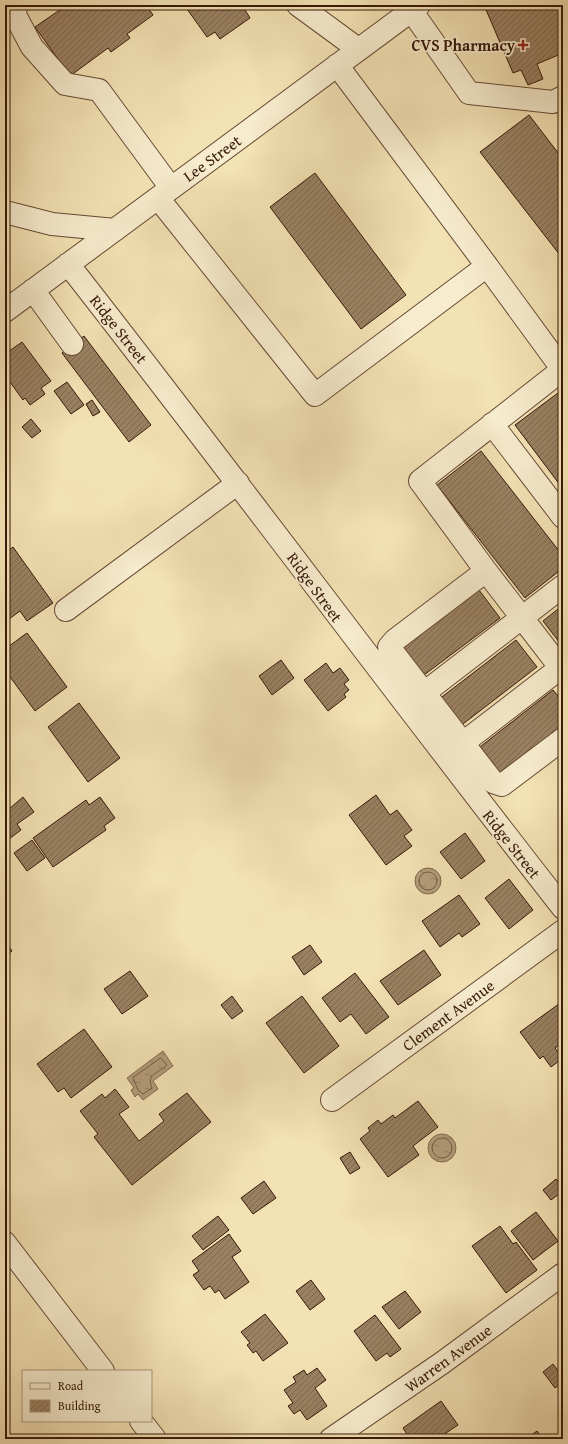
<svg xmlns="http://www.w3.org/2000/svg" width="568" height="1444" viewBox="0 0 568 1444" font-family="'Gentium Book Plus',serif">
<defs>
<pattern id="water-ripples" width="26" height="14" patternUnits="userSpaceOnUse"><rect width="26" height="14" fill="#b39d7a"/><path d="M2 4q2-2 4 0t4 0M15 11q2-2 4 0t4 0" fill="none" stroke="#927f62"/></pattern>
<pattern id="building-hatch" width="6" height="6" patternUnits="userSpaceOnUse"><rect width="6" height="6" fill="#998162"/><path d="M-1 1l2-2M0 6l6-6M5 7l2-2" fill="none" stroke="#7e694f"/></pattern>
</defs>
<rect width="100%" height="100%" fill="#f3e2b4"/>
<filter id="stains"><feTurbulence type="fractalNoise" baseFrequency=".005" numOctaves="4"/><feColorMatrix values="0 0 0 0 .2 0 0 0 0 .09 0 0 0 0 .02 0 0 0 .5 -.17"/></filter>
<radialGradient id="worn" r=".72"><stop offset=".6" stop-color="#630" stop-opacity="0"/><stop offset="1" stop-color="#630" stop-opacity=".3"/></radialGradient>
<path fill="url(#water-ripples)" stroke="#81684d" d="M415 881a13 13 0 1 1 26 0a13 13 0 1 1-26 0Z
M163,1051L173,1066L153,1081L158,1089L143,1100L138,1094L135,1097L131,1090L134,1088L127,1078Z
M428 1148a14 14 0 1 1 28 0a14 14 0 1 1-28 0Z"/>
<g fill="none" stroke-linecap="round" stroke-linejoin="round">
<path stroke="#755a42" stroke-width="1" d="M419 881a9 9 0 1 1 18 0a9 9 0 1 1-18 0Z
M161,1058L167,1065C157,1074 146,1074 152,1088L143,1094L138,1090L133,1078Z
M432 1148a10 10 0 1 1 20 0a10 10 0 1 1-20 0Z"/>
</g>
<path fill="url(#building-hatch)" stroke="#371809" d="M67,5H146L153,15L127,34L130,38L111,52L108,48L70,76L35,27Z
M194,5H253L245,10L250,18L220,39L215,32L207,37L187,9Z
M484,5H563V53L537,64L543,79L528,85L521,70L513,73Z
M529,115L562,158L563,157V259L480,152Z
M315,173L406,295L361,329L270,207Z
M84,336L151,425L129,442L62,353Z
M22,342L51,381L41,388L45,394L30,405L25,398L23,400L5,375V354Z
M67,382L84,405L71,414L54,391Z
M558,393L563,399V489L515,425Z
M92,400L100,412L93,416L86,404Z
M31,419L41,431L32,438L22,427Z
M481,451L563,556V568L525,598L437,485Z
M13,547L53,603L27,621L20,611L9,619L5,614V553Z
M479,590L500,618L420,678L399,650Z
M563,605V647L543,621Z
M27,633L67,687L35,711L5,670V649Z
M516,640L537,667L459,727L438,700Z
M281,660L294,678L272,695L259,676Z
M326,663L333,673L340,668L349,680L344,684L349,690L344,694L346,697L328,711L304,680Z
M553,690L563,702V728L498,778L476,750Z
M79,703L120,758L88,782L48,727Z
M376,795L390,815L397,810L412,830L404,836L412,846L386,865L349,815Z
M23,797L34,812L17,824L21,830L5,842V808L7,807L9,809Z
M100,797L115,818L104,826L106,830L53,867L33,838L86,800L89,805Z
M465,833L485,861L461,879L440,852Z
M32,840L45,858L27,871L14,853Z
M509,879L533,910L509,929L485,898Z
M459,895L480,924L462,937L459,933L440,947L422,921Z
M5,941L12,951L5,956Z
M310,945L322,962L304,975L292,957Z
M424,950L441,975L398,1005L380,981Z
M130,971L148,996L122,1014L104,989Z
M355,973L389,1017L366,1034L351,1014L340,1022L322,998Z
M232,996L243,1011L232,1019L221,1005Z
M302,996L339,1046L304,1073L266,1023Z
M563,1001V1042L555,1048L563,1058L551,1067L543,1056L540,1059L520,1032Z
M84,1029L112,1067L71,1098L64,1088L58,1092L37,1064Z
M115,1089L129,1107L119,1114L139,1141L164,1121L159,1114L187,1093L211,1122L132,1185L94,1137L98,1134L80,1111L102,1094L105,1098Z
M418,1101L438,1127L413,1146L419,1155L388,1177L360,1139L370,1131L368,1128L378,1120L381,1124L393,1115L395,1118Z
M350,1152L360,1168L350,1174L340,1158Z
M556,1179L563,1188V1191L551,1200L543,1190Z
M264,1181L276,1198L253,1214L241,1198Z
M536,1212L558,1241L533,1260L511,1231Z
M218,1216L229,1230L203,1250L192,1236Z
M500,1226L513,1244L516,1242L537,1270L506,1293L472,1246Z
M229,1234L241,1251L232,1257L249,1282L225,1299L219,1290L215,1293L210,1286L204,1290L193,1275L199,1271L192,1261Z
M311,1280L325,1299L310,1310L296,1291Z
M405,1291L421,1312L399,1329L382,1307Z
M265,1314L288,1343L263,1361L256,1351L253,1353L247,1345L250,1343L241,1332Z
M375,1315L401,1349L390,1357L387,1353L376,1361L354,1331Z
M553,1364L563,1377V1382L555,1388L543,1372Z
M317,1368L326,1380L315,1388L327,1406L307,1420L300,1410L294,1414L288,1406L293,1403L284,1390L296,1382L293,1377L304,1370L307,1375Z
M441,1401L458,1425L437,1439H410L403,1428Z
M537,1431L543,1439H526Z"/>
<g fill="none" stroke-linecap="round" stroke-linejoin="round">
<defs>
<path id="minor" d="M16,5L15,15L32,47L65,84L99,90L171,188
M298,5L358,49
M411,10L469,93L553,102L563,97
M158,198L315,395L487,266L337,65
M5,212L52,224L115,230
M68,264C235,477 396,695 563,908
M487,266L563,370
M33,290L72,344
M5,311L419,5
M562,370L420,481L486,571L563,671
M492,424L563,517
M486,571L395,640L389,647L493,782L502,785L563,739
M66,610L238,483
M424,693L563,586
M463,743L563,666
M332,1100L563,931
M5,1243L103,1371
M141,1421L155,1439
M331,1439L442,1363L563,1274"/>
</defs>
<use href="#minor" stroke="#664a34" stroke-width="24"/>
<use href="#minor" stroke="#f7ecce" stroke-width="22"/>
</g>
<path fill="#8f2418" stroke="#f7ecce" stroke-width="1.5" d="M521 39h4v4h4v4h-4v4h-4v-4h-4v-4h4z"/>
<g text-anchor="middle" stroke-width="3.5" stroke-linejoin="round" paint-order="stroke">
<g font-size="16" font-weight="bold" fill="#371809" stroke="#f7ecce" text-anchor="end">
<text x="515" y="51">CVS Pharmacy</text>
</g>
<g font-size="16" fill="#371809" stroke="#f7ecce">
<text transform="translate(212 158) rotate(-36)" y="6">Lee Street</text>
<text transform="translate(119 329) rotate(52)" y="6">Ridge Street</text>
<text transform="translate(315 587) rotate(54)" y="6">Ridge Street</text>
<text transform="translate(512 844) rotate(52)" y="6">Ridge Street</text>
<text transform="translate(448 1015) rotate(-36)" y="6">Clement Avenue</text>
<text transform="translate(448 1358) rotate(-36)" y="6">Warren Avenue</text>
</g>
</g>
<rect width="568" height="1444" fill="none" stroke="#f3e2b4" stroke-width="20"/>
<rect x="6" y="6" width="556" height="1432" fill="none" stroke="#371809" stroke-width="2"/>
<rect x="10" y="10" width="548" height="1424" fill="none" stroke="#371809"/>
<rect x="22" y="1370" width="130" height="52" fill="#f7ecce" stroke="#aa977f"/>
<rect x="30" y="1383" width="20" height="6" fill="#f7ecce" stroke="#aa977f"/>
<text x="58" y="1390" font-size="12" fill="#371809">Road</text>
<rect x="30" y="1400" width="20" height="12" fill="url(#building-hatch)" stroke="#aa977f"/>
<text x="58" y="1410" font-size="12" fill="#371809">Building</text>
<rect width="100%" height="100%" filter="url(#stains)"/>
<rect width="100%" height="100%" fill="url(#worn)"/>
</svg>
